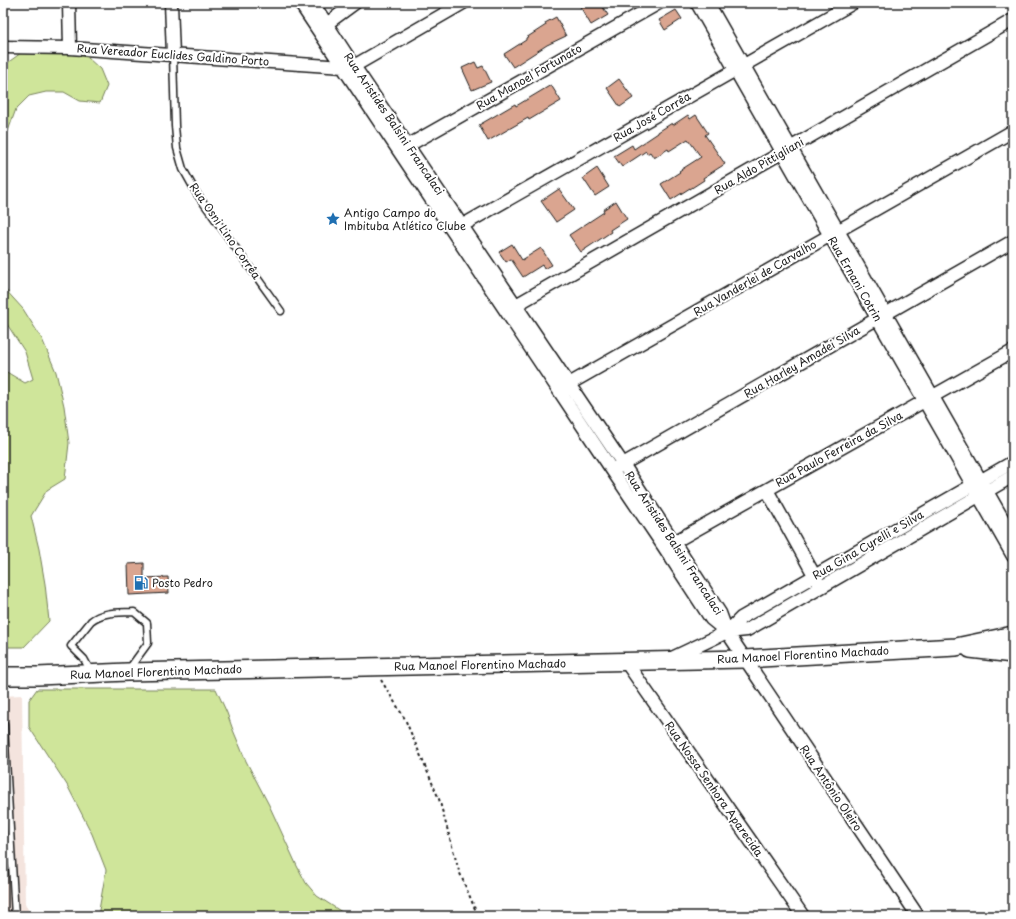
<svg xmlns="http://www.w3.org/2000/svg" width="1016" height="919" viewBox="0 0 1016 919" font-family="'Playpen Sans',sans-serif">
<rect width="100%" height="100%" fill="#fff"/>
<filter id="ink" filterUnits="userSpaceOnUse"><feTurbulence type="fractalNoise" baseFrequency=".025" numOctaves="2"/><feDisplacementMap in="SourceGraphic" scale="8" xChannelSelector="R" yChannelSelector="G"/><feConvolveMatrix kernelMatrix="1 2 1 2 8 2 1 2 1" color-interpolation-filters="sRGB"/></filter>
<g filter="url(#ink)">
<path fill="#f4e4de" d="M22,695L25,903L31,916H3V696Z"/>
<path fill="#cfe59a" stroke="#76805b" d="M21,53L70,54L87,57L100,69L107,86L100,103L80,101L64,92H46L29,96L16,109L3,145V66Z
M3,287L23,309L42,339L56,372L64,406L69,443L65,479L47,490L31,516L39,549L45,584L49,621L24,647H3V368L5,371L25,383L33,379L25,352L3,318Z
M37,689H216L227,713L233,730L246,761L269,805L297,866L306,883L317,896L348,916H98L106,870L92,834L67,785L29,727V700Z"/>
<path fill="#daa590" stroke="#1c1c1c" d="M578,3H600L608,15L591,25Z
M676,10L682,19L665,30L659,20Z
M556,17L566,36L547,45L513,67L504,54L526,40V38L546,25L545,23Z
M475,62L478,68L483,66L491,82L472,90L462,68Z
M619,79L633,98L620,107L607,88Z
M551,85L561,101L529,120L528,118L488,141L479,125L515,104L516,106Z
M688,115L690,119L696,115L708,133L705,135L725,164L703,178L704,180L690,189V188L671,200L661,184L680,172L679,171L701,157L688,139L669,151L668,149L654,158L650,152L647,154L646,151L622,167L614,156L632,145L634,149L658,133V132L672,123L673,125Z
M597,168L609,187L595,196L583,178Z
M559,189L574,210L556,222L541,201Z
M616,201L627,219L610,230L611,232L581,252L569,235L604,212L603,210Z
M512,244L522,260L541,248L552,265L544,269L542,265L523,277L511,259L506,262L499,252Z
M144,563V578L168,577L169,593L129,595L128,564Z"/>
<g fill="none" stroke-linecap="round" stroke-linejoin="round">
<defs>
<path id="service" d="M173,55L175,126L177,148L183,169L197,194L281,311
M91,672L84,659L71,646L91,621C103,611 120,613 134,612L147,623L148,643L129,669
M3,722L4,725L15,916"/>
<path id="minor" d="M69,3L70,48
M171,3L173,55
M300,3L612,470L664,547L711,619L727,632
M313,3L354,66L623,464L720,613L727,632L918,916
M697,3L1013,556
M708,3L1013,537
M321,28L355,3
M3,47L70,48L343,67L354,66L463,3
M402,149L659,3
M456,229L853,3
M509,309L1013,20
M562,388L1013,131
M616,468L1013,241
M767,490L818,582
M667,546L1013,351
M727,632L747,630L1013,476
M672,658L727,632L741,618L1013,462
M626,662L803,916"/>
<path id="secondary" d="M970,649L1013,654
M3,676H38L127,672L745,659L956,647L1013,635"/>
</defs>
<use href="#service" stroke="#1c1c1c" stroke-width="9"/>
<use href="#minor" stroke="#1c1c1c" stroke-width="15"/>
<use href="#secondary" stroke="#1c1c1c" stroke-width="20"/>
<path stroke="#1c1c1c" stroke-width="2" stroke-dasharray="3 3" stroke-linecap="butt" d="M381,680L405,719L439,799L459,871L478,916"/>
<use href="#service" stroke="#fff" stroke-width="6"/>
<use href="#minor" stroke="#fff" stroke-width="12"/>
<use href="#secondary" stroke="#fff" stroke-width="17"/>
</g>
</g>
<defs>
<symbol id="sight-bare" viewBox="-9 -9 18 18"><path d="M0-6L1.8-2.2L6-1.7L2.9 1.2L3.7 5.4L0 3.3L-3.7 5.4L-2.9 1.2L-6-1.7L-1.8-2.2Z" fill="#1f6fb2" stroke="#fff" stroke-width="2.5" paint-order="stroke"/></symbol>
<symbol id="fuel-bare" viewBox="-9 -9 18 18"><path d="M-5.5-6h7V0h2V4h1.3V-2.5L3-4.5l.8-.8L6-3V5H2.5V1h-1V6h-7ZM-4.2-4.7v3.2H.2V-4.7Z" fill="#1f6fb2" stroke="#fff" stroke-width="2.5" paint-order="stroke"/></symbol>
</defs>
<g fill-rule="evenodd">
<use href="#sight-bare" x="323" y="209" width="20" height="20"/>
<use href="#fuel-bare" x="131" y="573" width="20" height="20"/>
</g>
<g text-anchor="middle" stroke-width="4" stroke-linejoin="round" paint-order="stroke">
<g font-size="11" fill="#1c1c1c" stroke="#fff">
<text transform="translate(173 55) rotate(4)" y="4">Rua Vereador Euclides Galdino Porto</text>
<text transform="translate(529 77) rotate(-30)" y="4">Rua Manoel Fortunato</text>
<text transform="translate(652 117) rotate(-30)" y="4">Rua José Corrêa</text>
<text transform="translate(394 124) rotate(56)" y="4">Rua Aristides Balsini Francalaci</text>
<text transform="translate(759 166) rotate(-30)" y="4">Rua Aldo Pittigliani</text>
<text transform="translate(225 231) rotate(55)" y="4">Rua Osni Lino Corrêa</text>
<text transform="translate(755 278) rotate(-30)" y="4">Rua Vanderlei de Carvalho</text>
<text transform="translate(855 279) rotate(60)" y="4">Rua Ernani Cotrin</text>
<text transform="translate(802 362) rotate(-30)" y="4">Rua Harley Amadei Silva</text>
<text transform="translate(839 449) rotate(-29)" y="4">Rua Paulo Ferreira da Silva</text>
<text transform="translate(674 543) rotate(57)" y="4">Rua Aristides Balsini Francalaci</text>
<text transform="translate(868 545) rotate(-30)" y="4">Rua Gina Cyrelli e Silva</text>
<text transform="translate(803 655) rotate(-3)" y="4">Rua Manoel Florentino Machado</text>
<text transform="translate(480 665) rotate(-1)" y="4">Rua Manoel Florentino Machado</text>
<text transform="translate(156 672) rotate(-2)" y="4">Rua Manoel Florentino Machado</text>
<text transform="translate(831 788) rotate(56)" y="4">Rua Antônio Oleiro</text>
<text transform="translate(714 789) rotate(55)" y="4">Rua Nossa Senhora Aparecida</text>
</g>
<g font-size="11" fill="#1c1c1c" stroke="#fff" text-anchor="start">
<text x="344" y="217">Antigo Campo do<tspan x="344" dy="13">Imbituba Atlético Clube</tspan></text>
<text x="152" y="587">Posto Pedro</text>
</g>
</g>
<rect width="1016" height="919" fill="none" stroke="#fff" stroke-width="16"/>
<rect x="8" y="8" width="1000" height="903" fill="none" stroke="#1c1c1c" stroke-width="1.5" filter="url(#ink)"/>
</svg>
